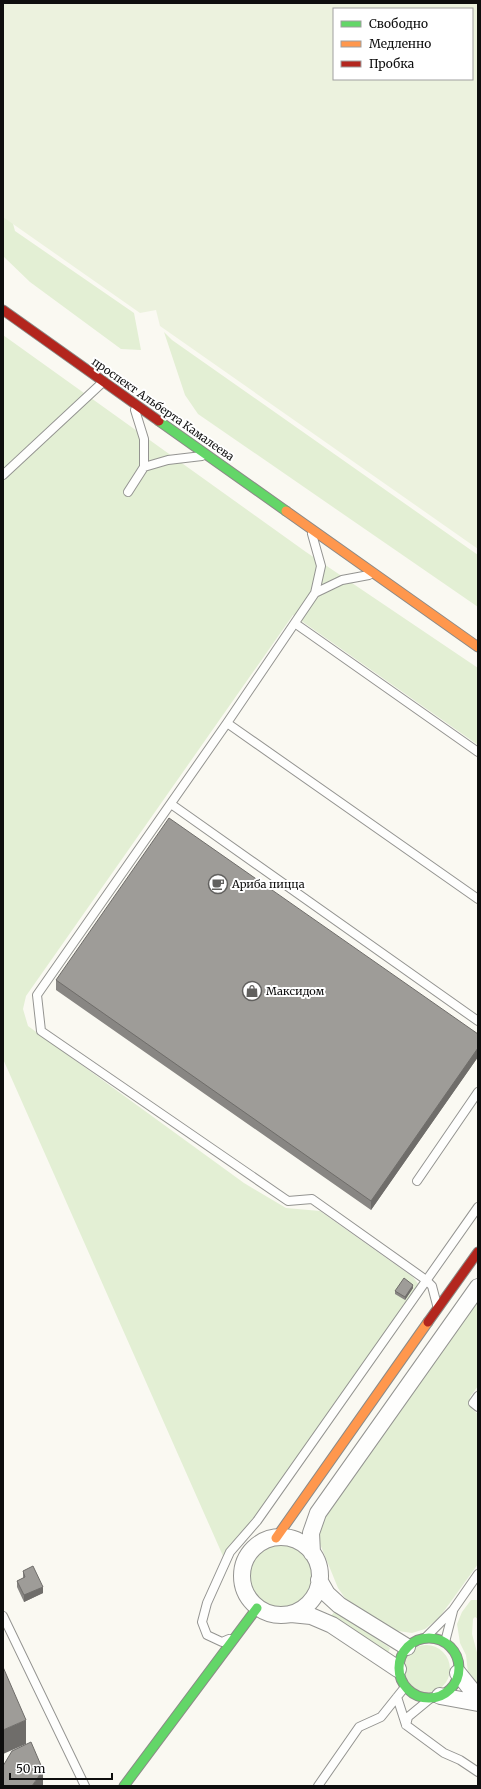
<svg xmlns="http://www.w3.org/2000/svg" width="481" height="1789" viewBox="0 0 481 1789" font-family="Merriweather,serif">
<rect width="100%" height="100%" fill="#faf9f2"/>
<path fill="#e3efd4" d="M3,187L15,231L134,313L141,350L121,349L30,282L3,256Z
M164,332L172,340L478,555V607L198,414L185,395Z
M3,335L306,552L478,668V745L293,615L26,996L23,1009L28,1026L244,1183L286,1208L320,1211L413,1277L419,1285L248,1528L239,1534L223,1556L3,1059Z
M478,1298V1386L470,1397L469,1404L473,1410L478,1414V1564L439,1618L425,1629L412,1633L391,1630L345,1598L338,1588L318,1539V1530L322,1520Z
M248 1576a33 33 0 1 1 66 0a33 33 0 1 1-66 0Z
M471,1600H478V1619L475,1617L473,1619L472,1634L478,1656V1693L469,1682L466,1655L460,1643L457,1624L462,1612Z
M335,1611H338L390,1648L388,1653L331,1616Z
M402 1669a24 24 0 1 1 48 0a24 24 0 1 1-48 0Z"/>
<path fill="#ecf2de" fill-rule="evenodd" d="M3,3H478V549L160,326L156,310L140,313L3,217ZM334,9H472V79H334Z"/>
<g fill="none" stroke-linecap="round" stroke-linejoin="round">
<defs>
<path id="lane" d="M144,467L168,460L202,456
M3,475L103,382
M128,492L144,467V439L135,410
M312,534L321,566L315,593L227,723L37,995L41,1031L288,1201L312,1199L426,1280L432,1286L437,1305
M315,593L342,580L369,575
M296,624L478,752
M227,723L478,899
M171,804L478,1021
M417,1181L478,1092
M478,1396L473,1403L478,1407
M3,1616L85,1786
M426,1637L453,1610L478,1574
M229,1639L222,1642L207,1635L202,1622L207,1603L230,1552L257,1521L478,1207
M445,1642L453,1611
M397,1697L406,1725L444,1753L460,1760L478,1772
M406,1725L408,1717L431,1698
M318,1786L359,1727L381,1717L405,1687"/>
<path id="street" d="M242 1576a39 39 0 1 1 78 0a39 39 0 1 1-78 0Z
M312,1553L311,1533L318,1513L478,1287
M319,1580L327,1594L339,1605L407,1647
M291,1614L311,1616L332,1625L398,1669
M458,1673L478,1698
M440,1696L478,1703"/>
<path id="fast" d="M159,421L286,511
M399 1668a30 30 0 1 1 60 0a30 30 0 1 1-60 0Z
M124,1786L257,1608"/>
<path id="slow" d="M286,511L478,647
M276,1538L428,1322"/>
<path id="jam" d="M3,310L159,421
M428,1322L478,1252"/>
</defs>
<use href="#lane" stroke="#949491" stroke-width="10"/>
<use href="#street" stroke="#949491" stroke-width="18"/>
<use href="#fast" stroke="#8b8a87" stroke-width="11"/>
<use href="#slow" stroke="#8b8a87" stroke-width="11"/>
<use href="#jam" stroke="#8b8a87" stroke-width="11"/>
<use href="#lane" stroke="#fefefd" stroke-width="8"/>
<use href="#street" stroke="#fefefd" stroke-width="16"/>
<use href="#fast" stroke="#63d668" stroke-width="9"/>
<use href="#slow" stroke="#ff974d" stroke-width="9"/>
<use href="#jam" stroke="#b3261e" stroke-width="9"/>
</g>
<path fill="#888683" d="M56,980L478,1034V1057L371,1210L56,990Z
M413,1288L405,1300L395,1294V1291Z
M23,1571L43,1593L24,1602L17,1587V1581L23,1578Z"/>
<path fill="#6f6d6a" d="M478,1048V1057L371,1210V1201Z
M413,1285V1288L405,1300V1297Z
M43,1587V1593L24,1602V1595Z
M26,1720V1744L3,1754V1730Z
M43,1770V1786H32Z"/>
<path fill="#9e9c98" stroke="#6f6d6a" d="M169,818L478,1034V1048L371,1201L56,980Z
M404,1278L413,1285L405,1297L395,1291Z
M33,1566L43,1587L24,1595L17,1581L25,1577L23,1571Z
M3,1667L26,1720L3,1730Z
M31,1742L43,1770L32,1786H3V1766L12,1751Z"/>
<defs>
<symbol id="cafe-ring" viewBox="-11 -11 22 22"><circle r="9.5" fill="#fff" stroke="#61605e" stroke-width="1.5"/><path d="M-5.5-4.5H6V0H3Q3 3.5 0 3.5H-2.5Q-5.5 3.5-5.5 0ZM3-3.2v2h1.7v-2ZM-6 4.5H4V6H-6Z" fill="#61605e"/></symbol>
<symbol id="shop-ring" viewBox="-11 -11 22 22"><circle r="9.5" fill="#fff" stroke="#61605e" stroke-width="1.5"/><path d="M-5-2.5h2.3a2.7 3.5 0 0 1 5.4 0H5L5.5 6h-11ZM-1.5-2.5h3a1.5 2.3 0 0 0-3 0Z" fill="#61605e"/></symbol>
</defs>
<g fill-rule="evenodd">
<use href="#cafe-ring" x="207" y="873" width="22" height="22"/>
<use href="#shop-ring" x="241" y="980" width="22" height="22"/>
</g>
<g text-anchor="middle" stroke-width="4" stroke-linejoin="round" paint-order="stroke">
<g font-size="11" fill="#0e0e0e" stroke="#fff">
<text transform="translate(163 409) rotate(35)" y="4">проспект Альберта Камалеева</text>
</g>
<g font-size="11" fill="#0e0e0e" stroke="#fff" text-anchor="start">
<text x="232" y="888">Ариба пицца</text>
<text x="266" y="995">Максидом</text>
</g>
</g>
<rect width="481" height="1789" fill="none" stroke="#0e0e0e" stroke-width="8"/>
<rect x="333" y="8" width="140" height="72" fill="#ffffff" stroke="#9f9f9f"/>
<rect x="341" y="21" width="20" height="6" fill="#63d668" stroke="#9f9f9f"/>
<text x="369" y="28" font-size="12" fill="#0e0e0e">Свободно</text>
<rect x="341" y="41" width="20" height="6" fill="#ff974d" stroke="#9f9f9f"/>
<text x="369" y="48" font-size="12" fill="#0e0e0e">Медленно</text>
<rect x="341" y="61" width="20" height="6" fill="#b3261e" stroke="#9f9f9f"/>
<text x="369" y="68" font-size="12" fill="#0e0e0e">Пробка</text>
<path d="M10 1773v6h102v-6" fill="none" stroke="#0e0e0e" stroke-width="2"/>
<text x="16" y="1773" font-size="12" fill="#0e0e0e" stroke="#ffffff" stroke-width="3" paint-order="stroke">50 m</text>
</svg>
